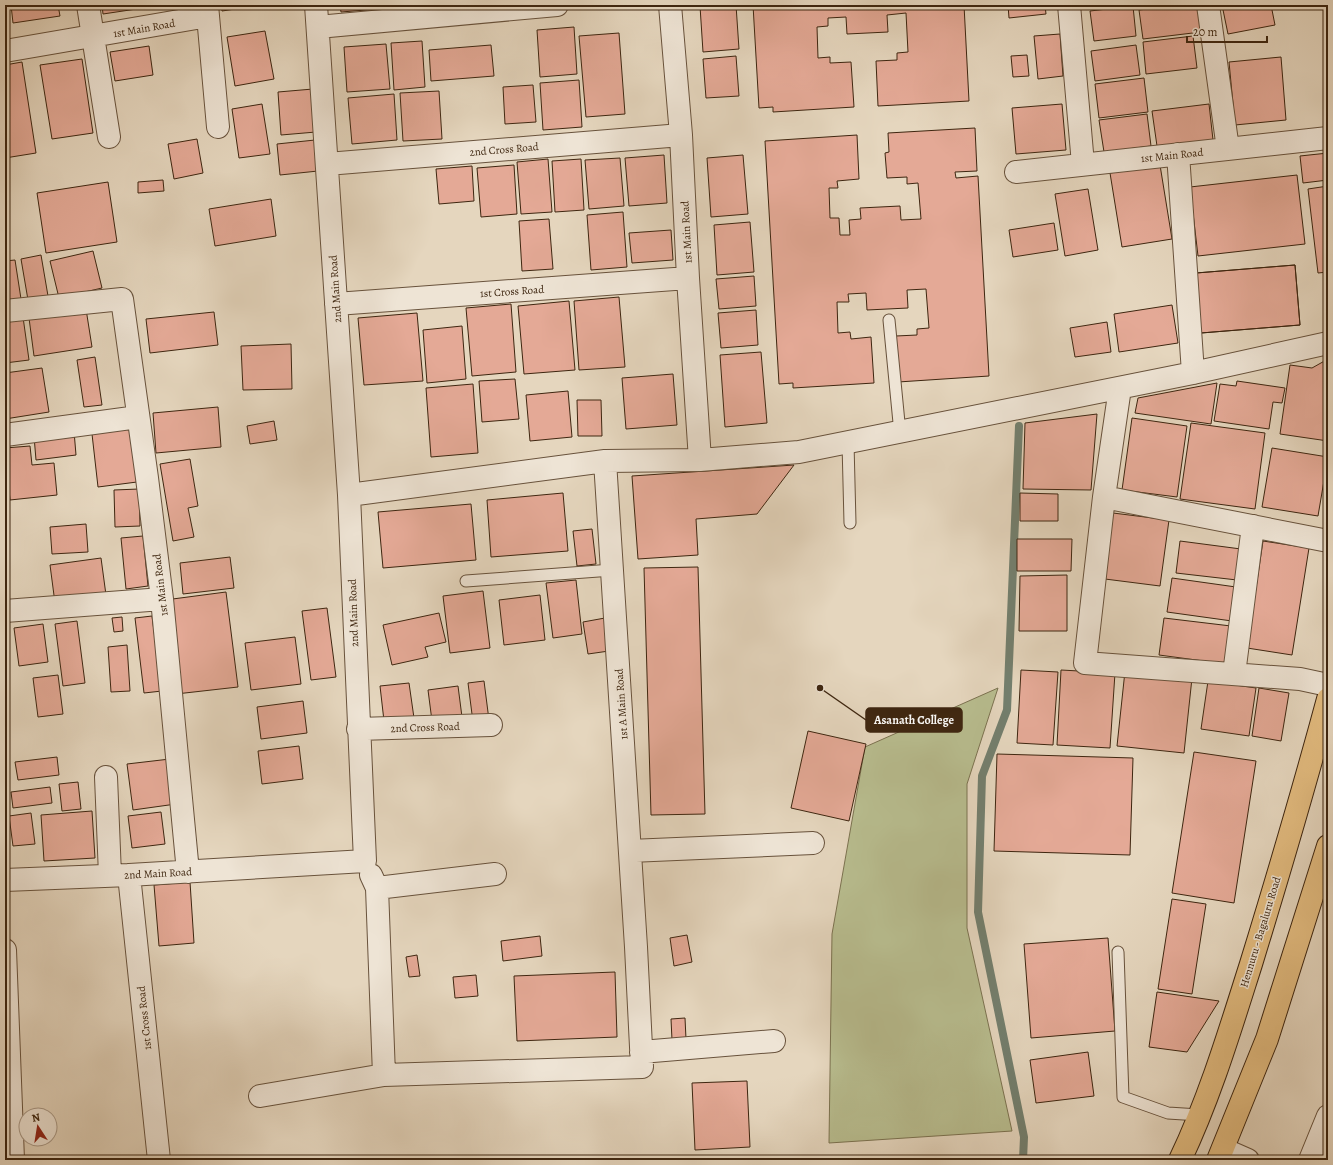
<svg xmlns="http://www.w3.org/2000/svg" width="1333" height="1165" viewBox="0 0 1333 1165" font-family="Alegreya,serif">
<rect width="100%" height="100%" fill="#e5d6be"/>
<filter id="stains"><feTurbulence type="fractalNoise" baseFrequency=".005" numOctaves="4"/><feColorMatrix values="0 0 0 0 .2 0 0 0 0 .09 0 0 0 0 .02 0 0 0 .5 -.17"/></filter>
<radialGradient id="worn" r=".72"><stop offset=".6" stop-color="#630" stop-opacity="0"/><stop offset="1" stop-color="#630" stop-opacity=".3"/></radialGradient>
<path fill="#b8bd8f" stroke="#7b7250" d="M998,688L967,784V928L1012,1131L829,1143L832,934L865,747Z"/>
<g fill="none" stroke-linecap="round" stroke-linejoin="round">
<path stroke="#737f6e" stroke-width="8" d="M1019,426L1007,710L982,776L978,912L1024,1137L1023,1160"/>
</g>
<path fill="#e4a996" stroke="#3e2610" d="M11,5H58L60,16L13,23Z
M102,5H143V8L103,14Z
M221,5H261L222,11Z
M340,5H377L378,9L341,12Z
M383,5H439L383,10Z
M719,5H736L739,49L703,52L700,6Z
M753,5H964L969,101L878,106L876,61L897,60V53L908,52L906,13L887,15L888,32L847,34L846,17L828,18V26L817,27L818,58L830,57V63L851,62L854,107L773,112V107L759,108Z
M1008,5H1045L1046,14L1009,18Z
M1141,5H1172L1141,9Z
M1181,5H1198L1201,32L1143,39L1139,10Z
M1222,5H1271L1275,25L1228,34Z
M1133,6L1136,36L1094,41L1090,11Z
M574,27L577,74L540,77L537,30Z
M265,31L274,79L235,86L227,37Z
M619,33L625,114L586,117L579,36Z
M1060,34L1063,76L1038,79L1034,36Z
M1193,36L1197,68L1146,74L1143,42Z
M422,41L425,87L394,90L391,43Z
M386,44L390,89L347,92L344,47Z
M491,45L494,76L431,81L429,50Z
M1136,45L1140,75L1095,81L1091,51Z
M149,46L153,75L115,81L110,52Z
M1027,55L1029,76L1013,77L1011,56Z
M736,56L739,96L706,98L703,59Z
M1281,57L1286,120L1235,125L1229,62Z
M82,59L93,133L52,139L40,65Z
M22,62L36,153L5,158V65Z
M1144,78L1148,112L1099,118L1095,84Z
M579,80L582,127L543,130L540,83Z
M533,85L536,122L505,124L503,87Z
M313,89L316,132L281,135L278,92Z
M439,91L442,139L403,141L400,93Z
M394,94L397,140L352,144L348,98Z
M262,104L270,154L239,158L232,109Z
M1062,104L1066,150L1016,154L1012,108Z
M1209,104L1213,140L1157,146L1152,111Z
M1147,114L1151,146L1104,152L1099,120Z
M975,128L977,171L955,172L956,178L978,176L989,376L898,382L896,336L917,335V329L929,328L926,289L907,290L908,308L867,310L866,293L848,294L849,302H837L838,333L850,332L851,339L871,337L874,383L793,388V383L779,384L765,141L857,135L859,179L837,181L838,188H829L830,218H839L840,235H850L849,220L861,219L860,208L900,206L901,220L921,219L918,183L907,184V177L887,178L885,153L889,152L888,133Z
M197,139L203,173L174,179L168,144Z
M315,140L318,171L280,175L277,144Z
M1328,153V180L1303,183L1300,156Z
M664,155L667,203L629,206L625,158Z
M743,155L748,214L711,217L707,158Z
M620,158L624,206L589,209L585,160Z
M548,159L552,212L521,214L517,162Z
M581,159L584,210L555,212L552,161Z
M514,165L517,214L481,217L477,168Z
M1160,165L1172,239L1122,247L1110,173Z
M472,166L474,201L439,204L436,169Z
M1297,175L1305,244L1198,256L1190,187Z
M163,180L164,191L138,193V182Z
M108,182L117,242L46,253L37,193Z
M1328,186V272L1318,273L1308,189Z
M1088,189L1098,250L1065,256L1055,194Z
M271,199L276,236L215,246L209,209Z
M623,212L627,267L591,270L587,215Z
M549,219L553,269L522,271L519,221Z
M750,222L754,272L717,275L714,225Z
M1054,223L1058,250L1013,257L1009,230Z
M671,230L673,260L632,263L629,233Z
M93,251L102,288L59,298L50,261Z
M41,255L48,296L28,300L21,259Z
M15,260L21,299L5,301V261Z
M1295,265L1300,325L1201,333L1196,273Z
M1295,265L1300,325L1201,333L1196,273Z
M754,276L756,306L719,309L716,279Z
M619,297L625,367L579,370L574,301Z
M569,301L575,370L524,374L518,306Z
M511,304L516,372L472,376L466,308Z
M1172,305L1178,343L1119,352L1114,314Z
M86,309L92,347L34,356L29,318Z
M756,310L758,345L721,348L718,313Z
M214,312L218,345L150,353L146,319Z
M417,313L423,381L364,385L358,318Z
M23,317L29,360L5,363V320Z
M1107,322L1111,352L1075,357L1070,328Z
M462,326L466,379L427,383L423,330Z
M291,344L292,389L243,390L241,346Z
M761,352L767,423L725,427L720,355Z
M95,357L102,405L84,407L77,360Z
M1328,359V441L1280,434L1290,365L1312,368Z
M42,368L49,412L5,419V373Z
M673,374L677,425L626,429L622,378Z
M515,379L519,419L482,422L479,381Z
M1237,381L1285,388L1282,403L1273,402L1269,429L1214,421L1220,384L1236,386Z
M1217,383L1211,424L1135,413L1138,398Z
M473,384L478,453L431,457L426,388Z
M568,391L572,437L530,441L526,395Z
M577,400H601L602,436H578Z
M218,407L221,447L156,453L153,413Z
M1097,414L1091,490L1023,489L1025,423Z
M1132,418L1187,426L1177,497L1122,490Z
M274,421L277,440L250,444L247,426Z
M1191,423L1265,433L1255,509L1180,499Z
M130,429L137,482L98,487L92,434Z
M74,431L76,455L36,460L34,436Z
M30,446L32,465L54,463L57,495L10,500L5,448Z
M1272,448L1328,457L1318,516L1262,507Z
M190,459L198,506L188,508L194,537L173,541L160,464Z
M794,465L757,514L696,519L698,555L638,559L632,476Z
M139,489L140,526L115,527L114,490Z
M563,493L568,551L491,557L487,500Z
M1020,493L1058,494V521H1020Z
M471,504L476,560L383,568L378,512Z
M1113,513L1169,520L1160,586L1105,579Z
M86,524L88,552L52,554L50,527Z
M592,529L596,564L577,566L573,531Z
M143,536L148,586L126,589L121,538Z
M1017,539H1072L1071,571H1017Z
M1180,541L1241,549L1237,580L1176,573Z
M1263,541L1309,548L1292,655L1247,648Z
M230,557L234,588L183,594L180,563Z
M101,558L106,595L55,603L50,565Z
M698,567L705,814L651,815L644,568Z
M1067,575V631H1019L1020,576Z
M1172,578L1236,587L1232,621L1167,612Z
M576,580L582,634L553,638L546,583Z
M483,591L490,648L450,653L443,596Z
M226,592L238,687L176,694L165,600Z
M540,595L545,640L504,645L499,600Z
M327,608L336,677L311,680L302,611Z
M439,613L446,642L425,647L428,657L392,665L383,625Z
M152,616L162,691L144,693L135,618Z
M122,617L123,631L114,632L112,618Z
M605,618L609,651L588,654L583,622Z
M1164,618L1231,626L1226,664L1159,655Z
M77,621L85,683L63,686L55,624Z
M43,624L48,662L19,666L14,628Z
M295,637L301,684L251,690L245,643Z
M127,645L130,691L111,692L108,647Z
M1021,670L1058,672L1053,745L1017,743Z
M1061,670L1115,673L1110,748L1057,745Z
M1125,671L1192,678L1184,753L1117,746Z
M58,675L63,714L38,717L33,678Z
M484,681L489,720L473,722L468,683Z
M1208,681L1256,688L1249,736L1201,729Z
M409,683L414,718L384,721L380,686Z
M458,686L462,717L432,721L428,690Z
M1259,688L1289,693L1281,741L1252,736Z
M303,701L307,733L261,739L257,707Z
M808,731L866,744L849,821L791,808Z
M299,746L303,779L262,784L258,751Z
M1194,752L1256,761L1234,903L1172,893Z
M997,754L1133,758L1130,855L994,851Z
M57,757L59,775L18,780L15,762Z
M170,759L176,804L133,810L127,764Z
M78,782L81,809L62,811L59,784Z
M50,787L52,803L13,808L11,792Z
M92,811L95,858L44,861L41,815Z
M161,812L165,844L132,848L128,816Z
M31,813L35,844L13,846L9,816Z
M190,882L194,943L159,946L154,885Z
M1172,899L1206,904L1192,994L1158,989Z
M687,935L692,962L674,966L670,938Z
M540,936L542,956L503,961L501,941Z
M1108,938L1115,1031L1031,1038L1024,944Z
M417,955L420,976L409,977L406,957Z
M615,972L617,1037L517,1041L514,976Z
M476,975L478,996L455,998L453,977Z
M1157,992L1219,1001L1187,1052L1149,1047Z
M685,1018L686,1039L672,1040L671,1019Z
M1088,1052L1094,1096L1036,1103L1030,1060Z
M747,1081L750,1147L695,1150L692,1083Z
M1328,1126V1160H1316Z"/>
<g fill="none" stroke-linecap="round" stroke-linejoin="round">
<defs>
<path id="lane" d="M889,320L900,433
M848,443L850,523
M466,581L612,570
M1118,952L1123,1097L1168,1113L1199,1115"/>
<path id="street" d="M88,5L109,137
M670,5L681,135L688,278L700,460
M1069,5L1083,164
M1208,5L1228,149
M208,16L218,127
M318,27L557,5
M5,51L208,16L207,5
M1178,154L1193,373
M327,164L681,135
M1016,172L1328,138
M336,304L688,278
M5,311L122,299L147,478L162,599L188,872
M1120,388L1104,497L1085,663L1300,679L1328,685
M5,435L138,417
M349,495L605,461L700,460L799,452L1193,373L1328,343
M1104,497L1328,541
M5,611L162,599
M1234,674L1253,526
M358,729L491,725
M106,777L110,875
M630,851L813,843
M129,875L159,1160
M371,875L377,888L495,874
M5,880L129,875L365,861L349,495L316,5
M377,888L384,1075L642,1067L636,947L605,461
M5,950L13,1160
M641,1052L774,1041
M260,1096L384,1075
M1223,1149L1248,1160
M1310,1160L1328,1116"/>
<path id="primary" d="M1180,1160C1210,1097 1230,1030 1251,964C1278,876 1304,788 1328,699
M1218,1160L1267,1039L1328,846"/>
</defs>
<use href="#lane" stroke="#68523c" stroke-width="13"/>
<use href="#street" stroke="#68523c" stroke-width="24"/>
<use href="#primary" stroke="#3e2610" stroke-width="24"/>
<use href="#lane" stroke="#eee4d5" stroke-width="11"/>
<use href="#street" stroke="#eee4d5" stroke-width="22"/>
<use href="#primary" stroke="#e2bb7f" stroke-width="22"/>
</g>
<g text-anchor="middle" stroke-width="3" stroke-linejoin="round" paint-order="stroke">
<g font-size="11" fill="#3e2610" stroke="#eee4d5">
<text transform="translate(144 28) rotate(-10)" y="4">1st Main Road</text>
<text transform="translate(504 149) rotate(-5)" y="4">2nd Cross Road</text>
<text transform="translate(1172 155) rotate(-6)" y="4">1st Main Road</text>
<text transform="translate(686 232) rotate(-93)" y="4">1st Main Road</text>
<text transform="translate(335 289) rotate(-94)" y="4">2nd Main Road</text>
<text transform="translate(512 291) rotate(-4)" y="4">1st Cross Road</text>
<text transform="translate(160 585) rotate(-97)" y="4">1st Main Road</text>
<text transform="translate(353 613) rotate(-92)" y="4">2nd Main Road</text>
<text transform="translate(621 704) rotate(-94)" y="4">1st A Main Road</text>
<text transform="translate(425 727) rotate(-2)" y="4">2nd Cross Road</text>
<text transform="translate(158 873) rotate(-3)" y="4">2nd Main Road</text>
<text transform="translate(1260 932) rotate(-73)" y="4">Hennuru - Bagaluru Road</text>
<text transform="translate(144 1018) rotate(-96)" y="4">1st Cross Road</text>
</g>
</g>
<path fill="none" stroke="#3e2610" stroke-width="1.5" d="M820 688L866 720"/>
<circle fill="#3e2610" stroke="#eee4d5" stroke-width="1.5" cx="820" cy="688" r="4"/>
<rect fill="#3e2610" stroke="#3e2610" stroke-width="1.5" x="866" y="708" width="96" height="24" rx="4"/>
<g font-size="12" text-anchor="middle" font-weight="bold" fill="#fff">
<text x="914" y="724">Asanath College</text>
</g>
<rect width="1333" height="1165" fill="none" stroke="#e5d6be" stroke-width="20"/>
<rect x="6" y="6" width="1321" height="1153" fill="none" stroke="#3e2610" stroke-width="2"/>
<rect x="10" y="10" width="1313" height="1145" fill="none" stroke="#3e2610"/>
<g transform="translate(38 1127) rotate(348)"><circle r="19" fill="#eee4d5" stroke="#a89886"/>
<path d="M0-3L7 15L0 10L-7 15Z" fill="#8f2418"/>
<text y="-6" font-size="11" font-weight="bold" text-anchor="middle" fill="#3e2610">N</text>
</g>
<path d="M1187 36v6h80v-6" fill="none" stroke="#3e2610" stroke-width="2"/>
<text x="1193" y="36" font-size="12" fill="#3e2610" stroke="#eee4d5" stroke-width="3" paint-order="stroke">20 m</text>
<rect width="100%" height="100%" filter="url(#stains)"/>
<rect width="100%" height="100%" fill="url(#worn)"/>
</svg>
